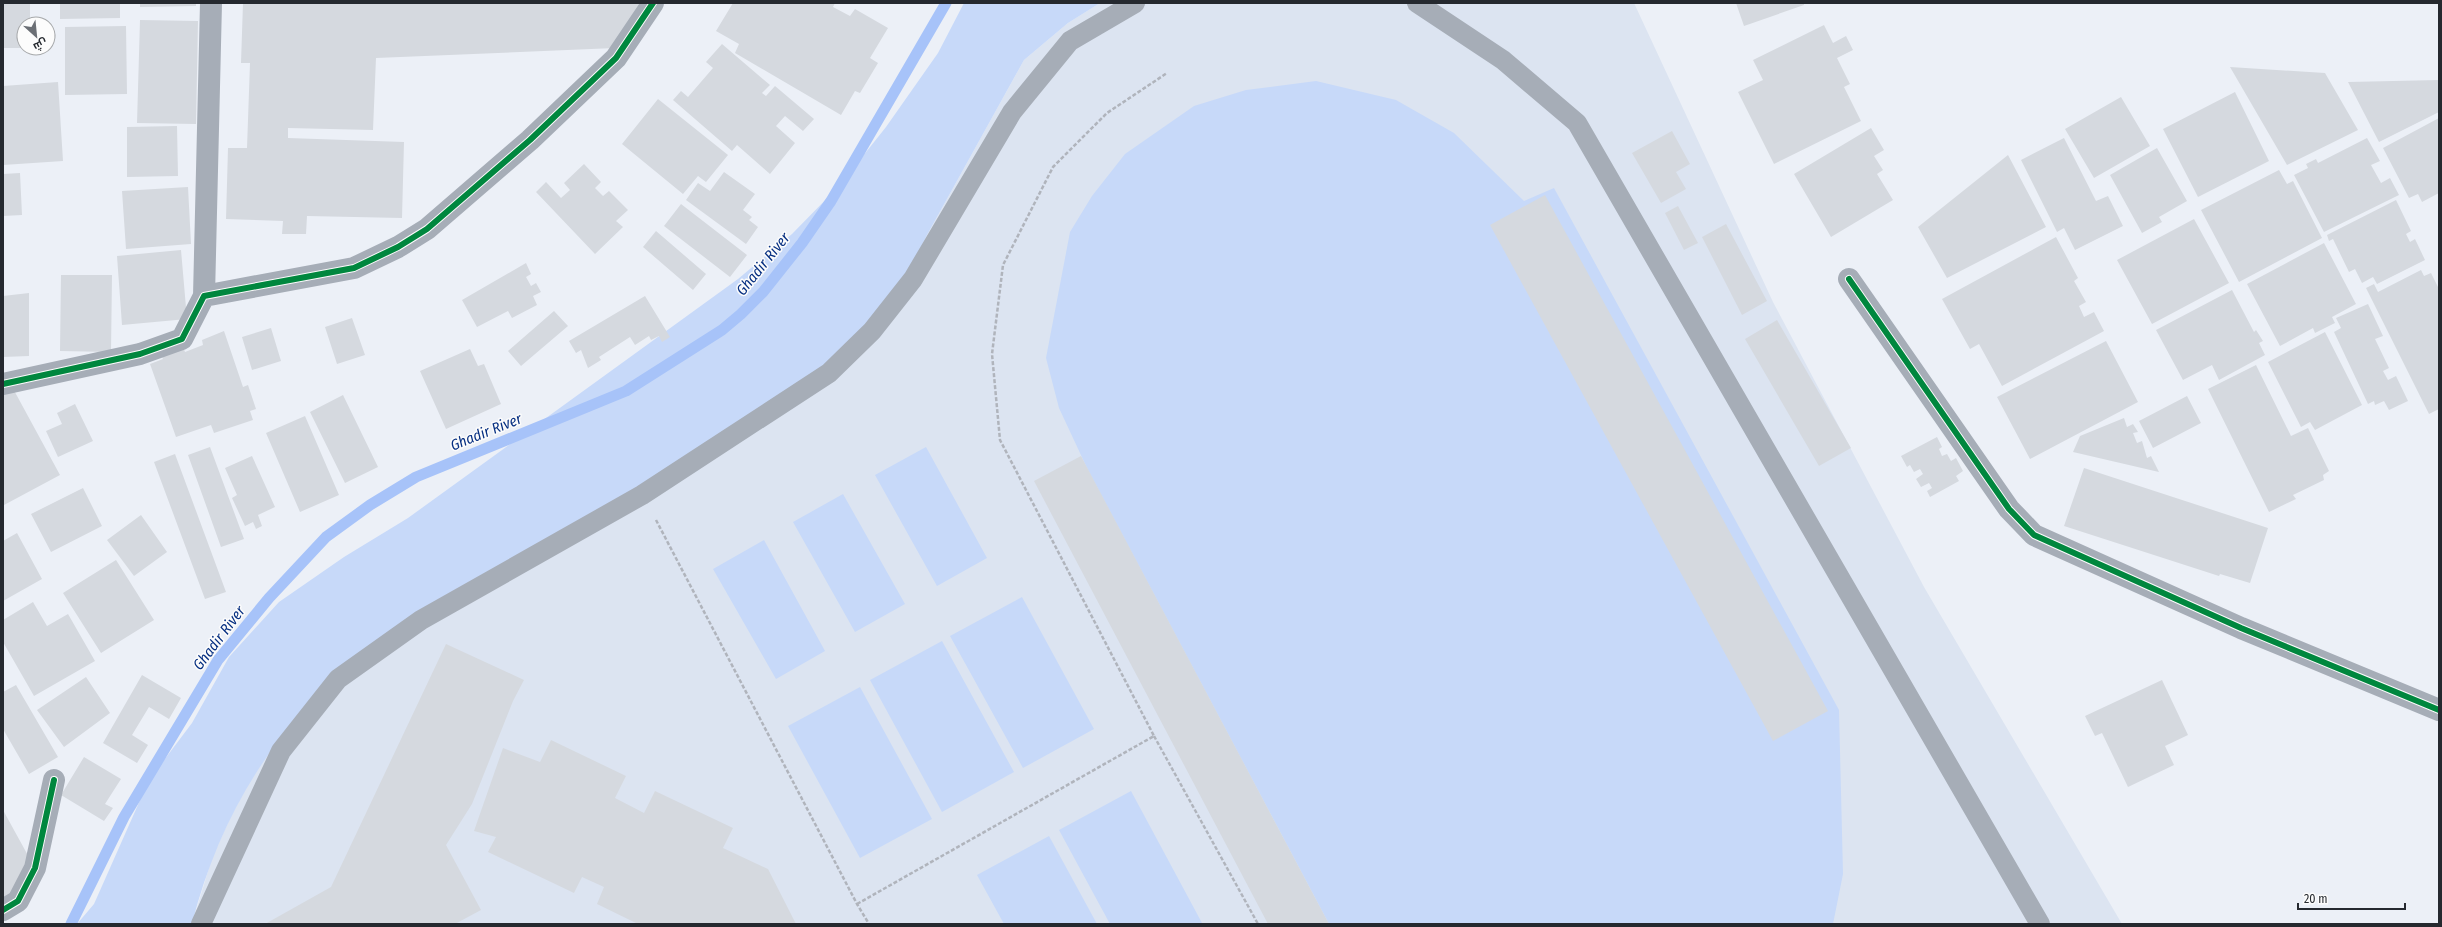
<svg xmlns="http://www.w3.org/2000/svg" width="2442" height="927" viewBox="0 0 2442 927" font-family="'Fira Sans Condensed',Cairo,sans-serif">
<rect width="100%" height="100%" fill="#ecf0f7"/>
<path fill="#dce4f1" d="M1100,3H1634L1773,302L1924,587L2122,924H192L212,858L232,814L255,772L284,732L351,660L390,629L432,603L909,272L927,235L1024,60L1068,23Z"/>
<path fill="#c7d9f9" d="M964,3H1100L1068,23L1024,60L927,235L909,272L887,307L801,395L432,603C309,681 228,782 192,924H77L94,904L149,780L192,723L229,657L279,602L344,557L408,518L738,279L792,234L839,186L886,127L938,53Z
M1316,81L1396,100L1454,133L1524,201L1554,188L1839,710L1843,874L1833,924H1329L1087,468L1059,408L1046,358L1070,232L1092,196L1125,154L1194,106L1246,90Z
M926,447L987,558L937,586L875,475Z
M843,494L905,604L855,632L793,522Z
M764,540L825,651L776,679L713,569Z
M1022,597L1094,729L1023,768L950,636Z
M942,641L1014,772L942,812L870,680Z
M860,687L932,819L860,858L788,726Z
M1131,791L1202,923L1201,924H1110L1059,830Z
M1049,836L1097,924H1004L977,875Z"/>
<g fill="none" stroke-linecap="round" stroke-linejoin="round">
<path stroke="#a7c3f9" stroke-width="11" d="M71,924L124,817L218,660L269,598L326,537L370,505L416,477L626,391L722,330L741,314L763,292L802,243L831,201L946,3"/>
</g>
<path fill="#d5d9df" d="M3,3H30V24H24V48H3Z
M60,3H120V18L60,19Z
M140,3H196V6L140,7Z
M243,3H641L615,48L376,58L373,130L288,128V138L404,142L402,218L307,216L306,234H282L283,221L226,219L228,148H247L250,63H241Z
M733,3H835L833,7L850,16L855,9L888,28L870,58L878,63L860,93L855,91L841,115L735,53L739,44L716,31Z
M1736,3H1804V5L1744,26Z
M140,20L198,21L196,124L137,123Z
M1824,25L1833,43L1846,36L1853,50L1837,58L1850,84L1844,87L1861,121L1774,164L1738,92L1763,80L1753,60Z
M126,26L127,94L65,95V27Z
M722,44L770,85L762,93L766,96L775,86L814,119L803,131L785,116L776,126L795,143L770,174L737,145L732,151L673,100L681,91L688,97L713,68L706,62Z
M2230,67L2325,73L2358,130L2287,165Z
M2439,80V112L2379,142L2348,82Z
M58,82L63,161L3,165V86Z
M2235,92L2269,161L2198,197L2163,129Z
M2121,97L2150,146L2094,178L2065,129Z
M658,99L728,155L706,182L698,176L683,194L622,144Z
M2439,118V193L2422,202L2418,194L2409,198L2383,148Z
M177,126L178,176L127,177V127Z
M1871,128L1884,150L1874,156L1883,170L1877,174L1893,200L1831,237L1794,174Z
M1672,131L1690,164L1676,172L1686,189L1661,203L1632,153Z
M2064,138L2096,201L2108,196L2123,226L2075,250L2064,228L2057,232L2021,160Z
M2367,138L2380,161L2371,165L2381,183L2390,178L2399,195L2324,232L2294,175L2308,168L2306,164L2316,159L2318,163Z
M2157,148L2187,201L2159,217L2162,222L2142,233L2110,175Z
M2008,155L2046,227L1947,278L1918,227Z
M584,164L601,182L595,188L603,196L609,191L628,210L616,221L623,227L595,254L536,192L546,182L561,198L570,190L564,183Z
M2279,170L2287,184L2293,181L2322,238L2239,282L2201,210Z
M724,172L755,194L743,210L752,217L749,220L758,227L746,244L686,200L698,183L710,191Z
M20,173L22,215L3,216V174Z
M188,187L191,244L126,249L122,191Z
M1545,195L1828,711L1773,741L1490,225Z
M2396,200L2411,231L2406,234L2410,242L2415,239L2425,260L2377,284L2373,277L2362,283L2355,269L2349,272L2333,239L2329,241L2327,235Z
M681,204L747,255L730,277L664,226Z
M1678,206L1698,243L1684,250L1665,213Z
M2194,219L2229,283L2152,324L2117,260Z
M1726,224L1767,301L1742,315L1702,237Z
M656,231L706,274L693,290L643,247Z
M2056,237L2078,278L2074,281L2086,302L2079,306L2084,317L2094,312L2104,331L2002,386L1979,344L1970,349L1942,299Z
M2324,243L2356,304L2332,317L2335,323L2315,333L2313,328L2280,346L2247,284Z
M181,250L187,319L122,325L117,256Z
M526,263L531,274L526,277L531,286L536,283L541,292L533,296L537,305L512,318L508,311L477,327L462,300Z
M2421,270L2424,276L2431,273L2439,289V409L2429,414L2366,288L2374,284L2378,292Z
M61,275H112L111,352L60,351Z
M2232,290L2254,332L2256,330L2263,341L2259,343L2265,355L2219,380L2212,365L2183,380L2156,330Z
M29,293V356L3,357V296Z
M645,296L670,337L662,342L659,336L651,340L649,336L635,345L630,337L599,357L601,360L588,368L581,350L576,353L569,341Z
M2368,304L2383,336L2375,339L2389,368L2383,371L2388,380L2396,376L2408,401L2389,410L2384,401L2375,405L2374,401L2368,404L2334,332L2341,328L2336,318Z
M554,311L568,326L521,366L508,351Z
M352,318L365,355L337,364L325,327Z
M1777,320L1851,448L1819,466L1745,339Z
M271,328L281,361L252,370L242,337Z
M224,331L243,387L248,385L256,409L250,411L253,420L214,433L211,425L176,437L150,364L163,359L160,352L182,344L185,352L203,345L202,340Z
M2325,332L2362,405L2315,430L2310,422L2301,427L2268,362Z
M2106,341L2138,402L2030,459L1997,397Z
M470,349L478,366L484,364L501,404L446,429L420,371Z
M2256,365L2291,436L2308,428L2329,471L2323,475L2324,480L2293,495L2296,499L2269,512L2208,389Z
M10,383L60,475L4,505L3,387Z
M343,395L378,467L345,483L310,412Z
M2187,396L2201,423L2153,448L2139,421Z
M75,404L93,441L58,457L46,431L62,424L57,413Z
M305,416L339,495L300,512L266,433Z
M2124,418L2127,427L2133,424L2138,432L2133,433L2137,443L2142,441L2147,458L2151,456L2159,472L2073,452L2080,436Z
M1937,437L1942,447L1939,449L1942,456L1947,454L1951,461L1956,458L1963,471L1956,476L1959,481L1930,497L1927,491L1932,488L1929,483L1921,487L1916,479L1923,474L1920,469L1914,472L1910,465L1907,467L1901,456Z
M210,447L244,539L221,547L188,455Z
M175,454L226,592L205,599L154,462Z
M252,456L275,507L258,515L262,526L256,529L253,522L245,526L232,498L237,495L225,468Z
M1081,456L1329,924H1268L1034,481Z
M2084,468L2268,528L2250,583L2220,574L2219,576L2064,526Z
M83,488L102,526L51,552L31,514Z
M141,515L167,552L134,576L107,540Z
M17,533L42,579L3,601V541Z
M116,560L154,620L101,653L63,593Z
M33,602L47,626L68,614L95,661L34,696L3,642V620Z
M446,644L524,680L513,701L472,804L446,845L481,910L455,924H265L331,887Z
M142,675L181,698L169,719L149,707L132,735L148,745L137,763L103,743Z
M86,677L110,713L64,747L37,710Z
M2162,680L2188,735L2165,746L2174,765L2128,787L2102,733L2095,736L2085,716Z
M16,685L58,757L29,774L3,729V692Z
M551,740L626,776L615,798L644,813L655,791L733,828L723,848L768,869L796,924H638L597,904L604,887L582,877L574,893L488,852L496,837L474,831L503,748L540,762Z
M84,757L121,779L105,804L113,808L104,821L61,795Z
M3,810L31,861L15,897L3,902Z"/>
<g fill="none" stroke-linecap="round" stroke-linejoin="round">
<path stroke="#b0b4bc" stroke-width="2.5" stroke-dasharray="4 2" stroke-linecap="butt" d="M656,520L857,904L869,924
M1154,736L1258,924
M857,904L1154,736L1000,440L992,354L1003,265L1053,167L1107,113L1167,73"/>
<path stroke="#a6adb7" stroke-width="20" d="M1417,3L1503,60L1577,123L2040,924
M201,924L281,751L338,679L421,620L642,495L829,373L872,331L913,279L1012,112L1070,41L1135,3"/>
<path stroke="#a6adb7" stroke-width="22" d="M1849,279L2009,509L2034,535L2241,628L2439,710
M204,296L211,3
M3,384L140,354L182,339L204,296L354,268L398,247L427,229L530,140L616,58L653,3
M3,910L18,901L35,868L54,780"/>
<defs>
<path id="cycleway" d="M1849,279L2009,509L2034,535L2241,628L2439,710
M3,384L140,354L182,339L204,296L354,268L398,247L427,229L530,140L616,58L653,3
M3,910L18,901L35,868L54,780"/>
</defs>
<use href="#cycleway" stroke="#fcfcfc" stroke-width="8"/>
<use href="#cycleway" stroke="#00873e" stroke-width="6"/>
</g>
<g text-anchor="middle" stroke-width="3" stroke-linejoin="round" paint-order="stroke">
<g font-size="15" font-style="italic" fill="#073082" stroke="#fcfcfc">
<text transform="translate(763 264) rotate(-51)" y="5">Ghadir River</text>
<text transform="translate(486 432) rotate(-22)" y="5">Ghadir River</text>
<text transform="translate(219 638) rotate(-53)" y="5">Ghadir River</text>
</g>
</g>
<rect width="2442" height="927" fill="none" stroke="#25292f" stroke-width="8"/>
<g transform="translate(36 36) rotate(153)"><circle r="19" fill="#fcfcfc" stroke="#a6a8aa"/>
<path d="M0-3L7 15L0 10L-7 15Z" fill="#6b6f75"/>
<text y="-6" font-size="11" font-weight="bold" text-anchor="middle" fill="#25292f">ش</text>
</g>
<path d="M2298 903v6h107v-6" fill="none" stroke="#25292f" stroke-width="2"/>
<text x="2304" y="903" font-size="12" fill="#25292f" stroke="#fcfcfc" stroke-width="3" paint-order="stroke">20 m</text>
</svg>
